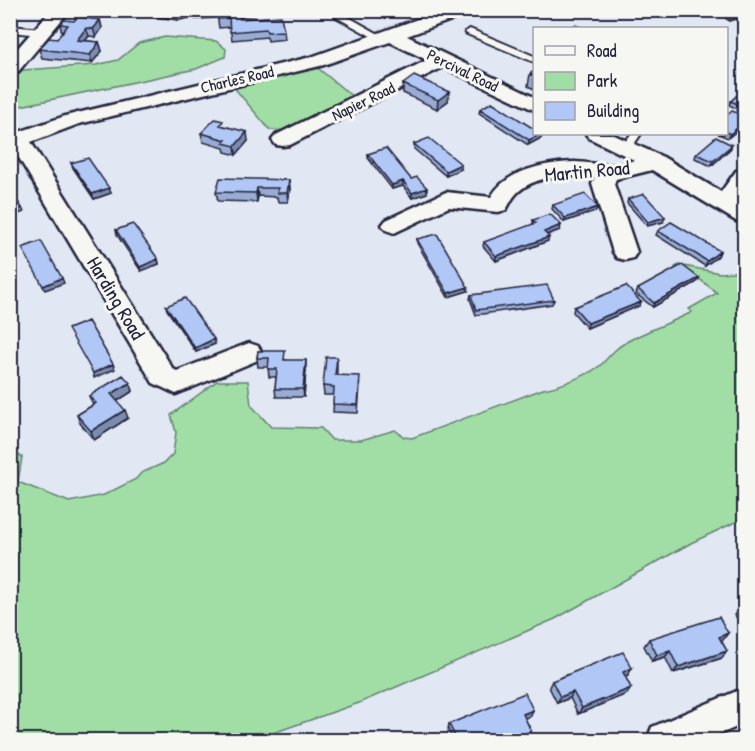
<svg xmlns="http://www.w3.org/2000/svg" width="755" height="751" viewBox="0 0 755 751" font-family="'Patrick Hand',sans-serif">
<rect width="100%" height="100%" fill="#e1e8f4"/>
<filter id="ink" filterUnits="userSpaceOnUse"><feTurbulence type="fractalNoise" baseFrequency=".0167" numOctaves="2"/><feDisplacementMap in="SourceGraphic" scale="12" xChannelSelector="R" yChannelSelector="G"/><feConvolveMatrix kernelMatrix="1 2 1 2 8 2 1 2 1" color-interpolation-filters="sRGB"/></filter>
<g filter="url(#ink)">
<path fill="#a1dea5" stroke="#628070" stroke-width="1.5" d="M165,37L216,41L226,49L225,57L196,69L11,108V80L23,70L96,65L118,60L139,43Z
M313,64L353,97C335,106 286,138 269,129L231,84Z
M679,265L720,273L744,271V518L691,543L555,619L359,703L253,740H11L10,449L22,457L18,482L69,502L104,495L136,479L141,473L164,463L173,454L176,432L171,415L217,381H248L251,405L271,427L321,428L332,440H361L395,430L404,437L412,438L543,389C558,387 592,374 603,363C611,354 617,347 628,341C648,330 671,323 692,312L689,309L717,293L684,267L678,271L675,267Z"/>
<g fill="none" stroke-linecap="round" stroke-linejoin="round">
<defs>
<path id="service" d="M118,10L179,13L191,10L258,11L254,14L196,18L192,16L179,19Z
M334,10H343V14L386,38L378,40L336,17Z
M10,26L42,29L47,32L42,35L10,32Z
M470,29L534,56V62L467,34L465,32Z
M631,134H641L630,150H622L621,148Z"/>
<path id="minor" d="M51,10H70L17,73L10,75V57Z
M443,10H471L468,14L407,36L534,97V110L443,67L290,145L283,146L276,145L272,140L276,135L427,60L390,42L324,65L79,124L31,142L173,369L177,371L249,343L258,346L262,353L258,360L176,394L153,383L13,148H10V135L65,116L311,57Z
M586,134H612L663,157L721,192L736,171L744,169V191L737,202L744,206V223L736,221L652,170L616,179L614,184L637,252L633,258L625,260L617,258L613,252L592,184L595,177C570,175 535,174 516,194C512,198 509,205 506,210L498,212L449,207L394,233L386,230L382,225L386,220L446,192L491,197C506,170 545,163 574,162C588,162 602,166 616,165C622,165 629,162 634,160L589,138Z
M744,688V724L706,740H647L652,727Z"/>
</defs>
<use href="#service" stroke="#22223b" stroke-width="4"/>
<use href="#minor" stroke="#22223b" stroke-width="5"/>
<use href="#service" fill="#f6f6f2" fill-rule="evenodd"/>
<use href="#minor" fill="#f6f6f2" fill-rule="evenodd"/>
</g>
<path fill="#98acd4" stroke="#22223b" stroke-width="1.5" d="M715,10H740L742,17L729,21Z
M217,14L284,31L285,39L268,41L267,37L232,40L230,27L219,28Z
M100,20L102,28L96,37L89,36L85,41L99,42L102,51L92,63L42,58L39,49L57,39L62,33L60,24L74,21Z
M741,28H744V43L740,33Z
M534,71V89L528,86L530,74Z
M403,84L448,101L437,109L403,93Z
M744,89V112L729,105L731,101Z
M480,109L541,138L528,145L479,113Z
M726,116H744V125L728,138L718,134H726Z
M224,126L248,141L236,155L225,152L224,148L203,142L201,133Z
M414,144L461,169L446,176L414,149Z
M730,149L711,166L695,158L696,154Z
M368,154L411,179L427,193L412,198L403,186L392,189L368,158Z
M71,163L111,193L94,199L73,168Z
M289,180L290,189L288,202H278L277,197L258,196L257,202L218,201L216,192Z
M628,199L663,222L647,226L627,203Z
M553,205L598,207L596,211L564,222L552,209Z
M533,220L560,230L547,235L548,241L496,261L483,246L484,242L533,225Z
M116,230L158,259L159,264L141,271L117,235Z
M658,231L720,251L718,256L705,266L656,235Z
M417,239L468,291L448,297L417,243Z
M699,278L697,282L653,307L636,294L638,289Z
M471,295L554,300L552,304L476,315L470,299Z
M641,302L639,306L587,328L573,312L574,307Z
M166,306L215,344L196,352L167,310Z
M258,351L286,360L306,369L304,397H276L275,389L276,377H269L268,367H258L257,358Z
M337,357V375L360,385L358,413L333,412L334,395H324L323,386Z
M130,383L133,391L117,401L128,418L94,440L80,423L77,415L93,405L89,396Z
M744,610V626L742,627L735,615L738,612Z
M649,639L723,640H721L727,651L722,658L673,673L665,657L652,661L644,646Z
M632,668L628,675L625,676L631,688L627,694L578,714L570,698L557,703L549,687L552,681Z
M531,716L525,718L531,731L528,736L518,741H453L448,729L449,724Z"/>
<path fill="#7c8cad" stroke="#22223b" stroke-width="1.5" d="M743,13L742,17L729,21L730,16Z
M100,20L102,28L96,37L93,29Z
M86,28L89,36L79,48L77,40Z
M99,42L102,51L92,63L90,55Z
M449,92L448,101L437,109L438,100Z
M744,122V125L728,138L730,134Z
M247,132L248,141L236,155L235,146Z
M541,134V138L528,145L529,140Z
M732,145L730,149L711,166L713,161Z
M461,164V169L446,176V171Z
M289,180L290,189L288,202L287,193Z
M403,181V186L392,189V185Z
M109,188L111,193L94,199L92,194Z
M257,188L258,196L257,202L256,193Z
M427,188V193L412,198V193Z
M598,207L596,211L564,222L565,218Z
M22,208L24,212L10,217V212Z
M665,217L663,222L647,226L648,222Z
M561,225L560,230L543,236L544,232Z
M549,237L548,241L496,261V256Z
M720,251L718,256L705,266L707,261Z
M158,259L159,264L141,271L140,267Z
M62,278L64,283L45,290L43,286Z
M699,278L697,282L653,307L654,303Z
M468,287V291L448,297V293Z
M641,302L639,306L587,328L588,323Z
M214,339L215,344L196,352L195,348Z
M306,360V369L304,397L303,389Z
M113,364L115,369L94,378L93,373Z
M130,383L133,391L114,403L111,394Z
M125,410L128,418L94,440L91,431Z
M728,633L723,640L714,643L719,637Z
M670,651L665,657L652,661L657,655Z
M727,651L722,658L673,673L678,667Z
M632,668L628,675L619,679L623,672Z
M631,688L627,694L578,714L582,708Z
M573,692L570,698L557,703L560,697Z
M533,710L531,716L521,720L523,714Z
M531,731L528,736L518,741H507Z
M470,735L469,740L456,741Z"/>
<path fill="#b1c8f7" stroke="#22223b" stroke-width="1.5" d="M722,10H740L743,13L730,16Z
M239,12L240,19L281,16L284,31L267,32L266,29L230,32L229,18L218,19L217,14Z
M77,17L100,20L93,29L86,28L77,40L99,42L90,55L39,49L49,38L57,39L68,25L60,24L64,20L74,21Z
M575,25L583,28H570Z
M534,71V76L530,74Z
M414,76L449,92L438,100L403,84Z
M744,89V107L731,101Z
M492,102L534,129V134H541L529,140L480,109Z
M732,111L744,116V122L730,134L726,132V116Z
M215,119L223,121L220,125L247,132L235,146L223,143L226,140L201,133Z
M716,137L732,145L713,161L696,154Z
M429,138L461,164L446,171L414,144Z
M386,148L411,179L417,177L427,188L412,193L403,181L392,185L368,154Z
M88,158L109,188L92,194L71,163Z
M220,178L289,180L287,193H277L278,188H257L256,193L216,192Z
M10,189L22,208L10,212Z
M585,194L598,207L565,218L553,205Z
M644,194L665,217L648,222L628,199Z
M550,214L561,225L544,232L549,237L496,256L484,242L536,223L533,220Z
M671,222L720,251L707,261L658,231Z
M133,224L158,259L140,267L116,230Z
M437,234L468,287L448,293L417,239Z
M41,241L62,278L43,286L22,248Z
M682,265L699,278L654,303L638,289Z
M547,285L554,300L476,310L471,295Z
M626,286L641,302L588,323L574,307Z
M185,298L214,339L195,348L166,306Z
M88,321L113,364L93,373L68,329Z
M258,351H285L284,360H306L303,389H275L277,369H268L269,358H257Z
M326,357H337L335,375L360,376L358,405L333,404L334,387L323,386Z
M123,375L130,383L111,394L125,410L91,431L77,415L96,403L89,396Z
M744,610V623L738,612Z
M719,617L728,633L719,637L727,651L678,667L670,651L657,655L649,639Z
M623,652L632,668L623,672L631,688L582,708L573,692L560,697L552,681Z
M525,693L533,710L523,714L531,731L507,741H473L470,735L457,740L449,724Z
M416,737L418,741H407Z"/>
</g>
<g text-anchor="middle" stroke-width="6" stroke-linejoin="round" paint-order="stroke">
<g font-size="16" fill="#22223b" stroke="#f6f6f2">
<text transform="translate(463 70) rotate(26)" y="6">Percival Road</text>
<text transform="translate(237 79) rotate(-13)" y="6">Charles Road</text>
<text transform="translate(363 101) rotate(-26)" y="6">Napier Road</text>
</g>
<g font-size="20" fill="#22223b" stroke="#f6f6f2">
<text transform="translate(587 171) rotate(-5)" y="7">Martin Road</text>
<text transform="translate(116 298) rotate(59)" y="7">Harding Road</text>
</g>
</g>
<rect width="755" height="751" fill="none" stroke="#f6f6f2" stroke-width="36"/>
<rect x="18" y="18" width="719" height="715" fill="none" stroke="#22223b" stroke-width="2" filter="url(#ink)"/>
<rect x="533" y="27" width="195" height="108" fill="#f6f6f2" stroke="#a1a1a9" stroke-width="1.5"/>
<rect x="545" y="46" width="30" height="9" fill="#f6f6f2" stroke="#a1a1a9" stroke-width="1.5"/>
<text x="587" y="57" font-size="18" fill="#22223b">Road</text>
<rect x="545" y="72" width="30" height="18" fill="#a1dea5" stroke="#a1a1a9" stroke-width="1.5"/>
<text x="587" y="87" font-size="18" fill="#22223b">Park</text>
<rect x="545" y="102" width="30" height="18" fill="#b1c8f7" stroke="#a1a1a9" stroke-width="1.5"/>
<text x="587" y="117" font-size="18" fill="#22223b">Building</text>
</svg>
